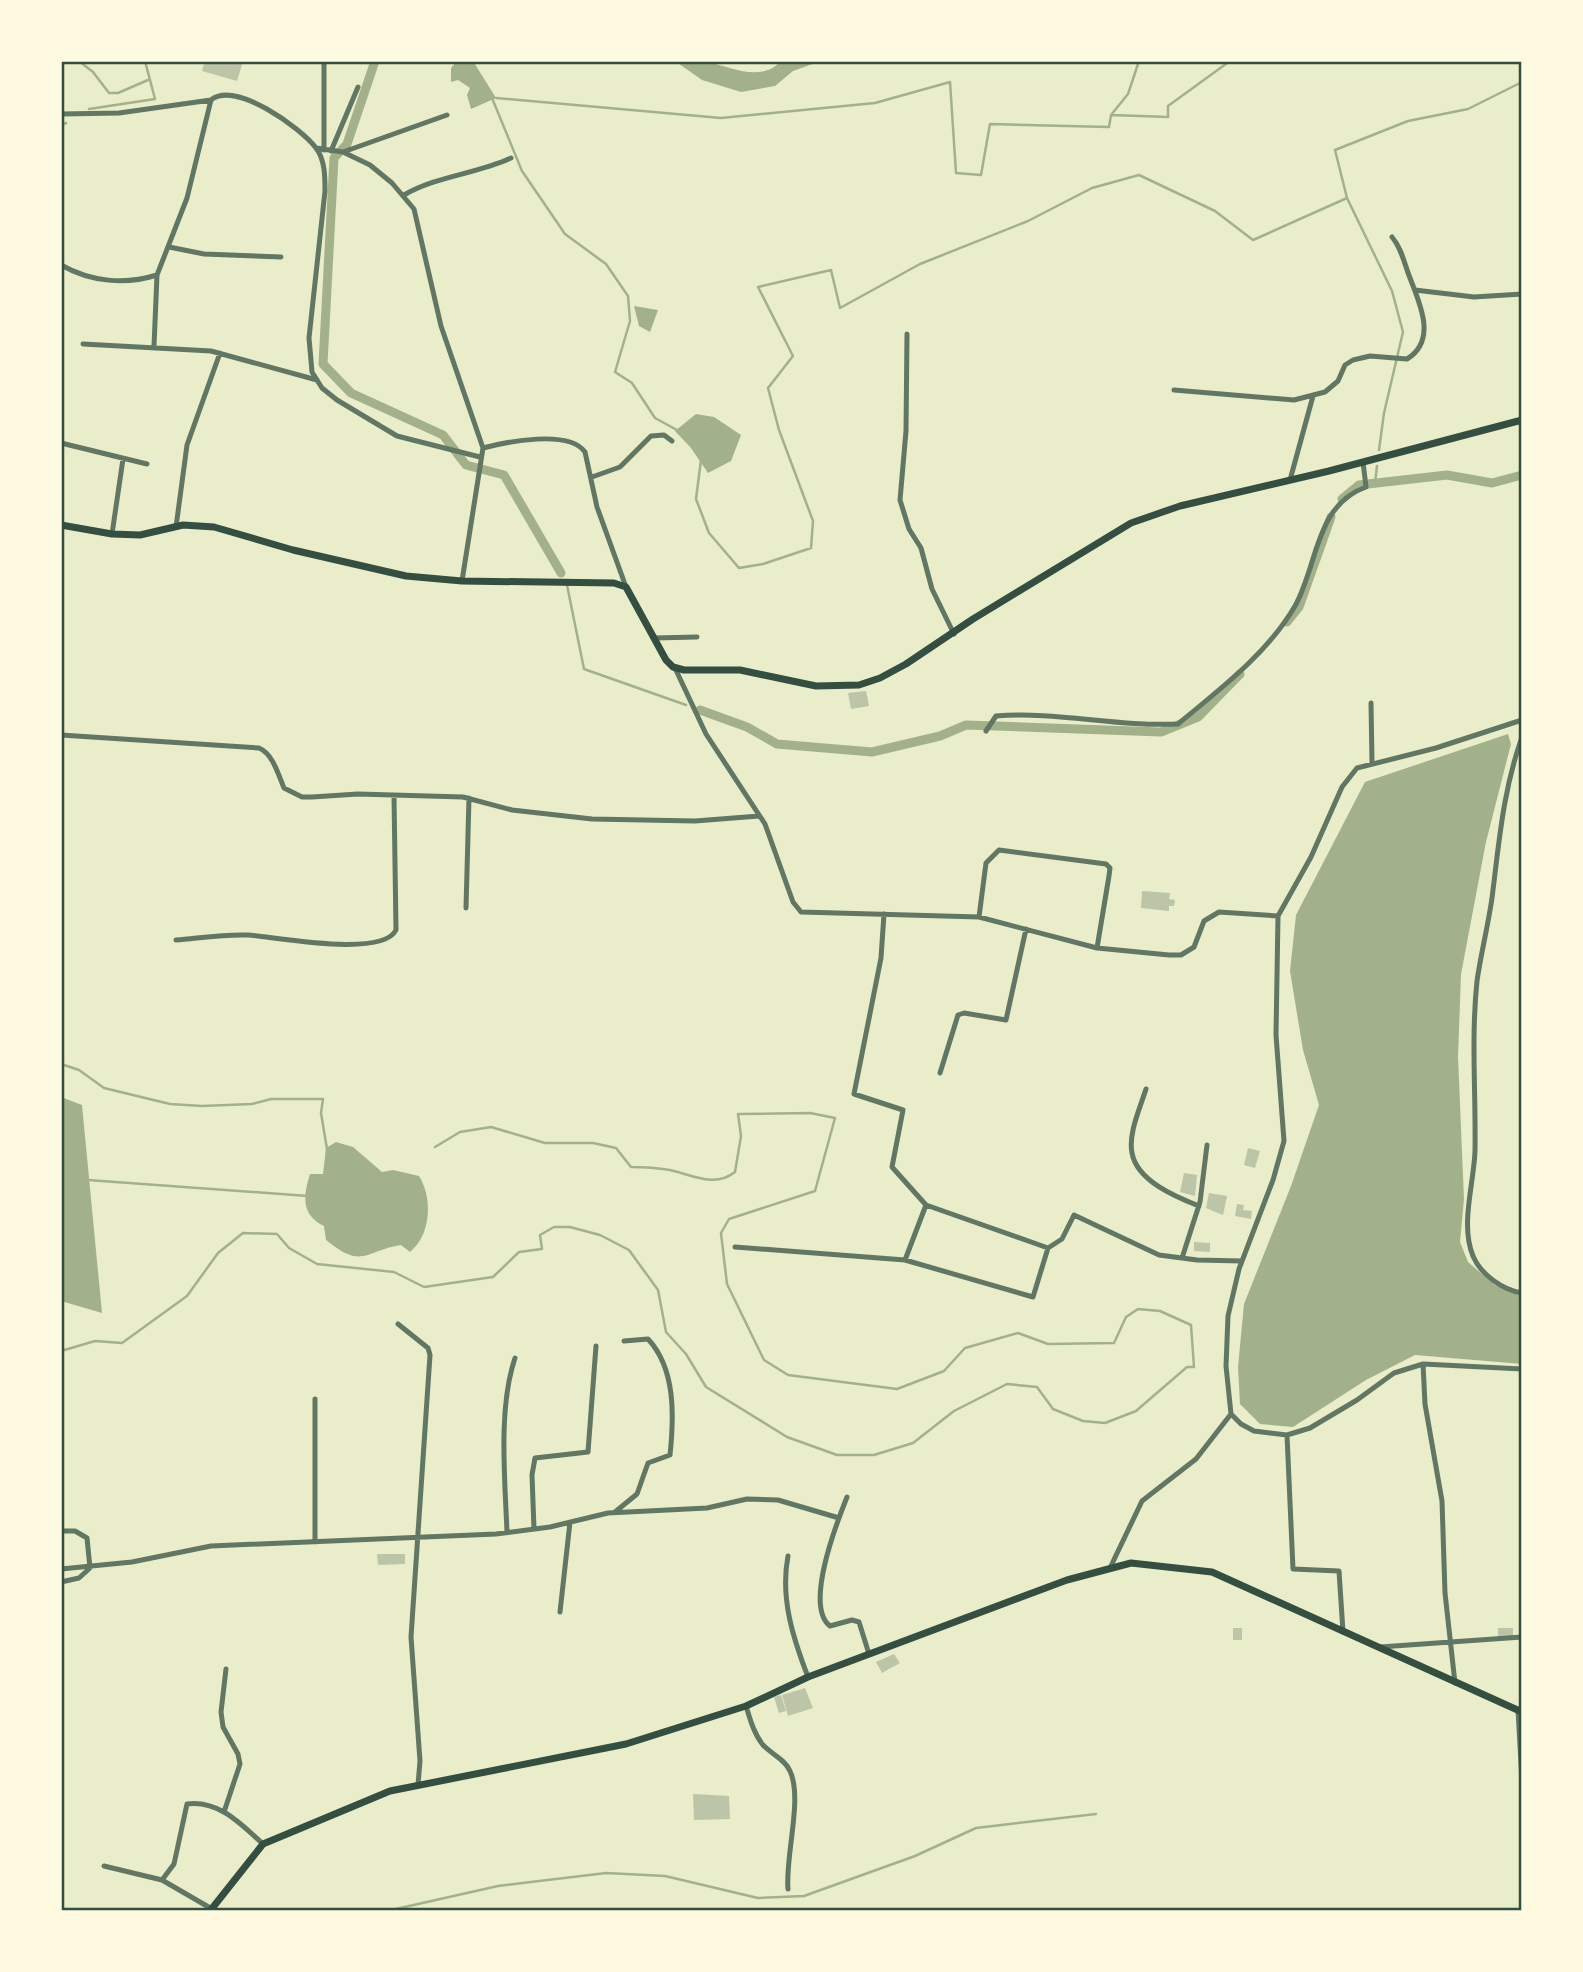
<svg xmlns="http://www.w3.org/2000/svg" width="1583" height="1972" viewBox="0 0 1583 1972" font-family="Quicksand,sans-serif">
<rect width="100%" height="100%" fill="#e9edc9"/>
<path fill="#a3b18a" d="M457,61H473L496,98L471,109L467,95L470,88L458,80L451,82V68Z
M675,61C686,61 698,60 708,62C731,67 761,83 781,61H821L793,71L775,86L741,92L702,80Z
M634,306L658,310L650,332L639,326Z
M696,414L714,417L741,435L731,461L708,473L691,448L675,431Z
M1508,734L1511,744L1486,842L1461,974L1458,1057L1464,1199L1460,1242L1468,1262L1495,1285L1522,1296V1364L1415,1355L1366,1380L1293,1427L1260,1424L1240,1404L1238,1367L1244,1304L1291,1186L1319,1105L1303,1050L1290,971L1296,915L1365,782Z
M61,1097L82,1105L102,1313L61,1301Z
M336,1142L353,1147L382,1172L393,1170L419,1176C433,1198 431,1235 410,1252L401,1245C364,1251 363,1270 326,1240L324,1226C301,1215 303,1196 310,1174H323L326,1148Z"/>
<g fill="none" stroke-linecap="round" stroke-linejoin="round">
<path stroke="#a3b18a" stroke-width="2.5" d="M79,61L93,72L109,93H118L148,80
M492,98L522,171L565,234L606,264L628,296L630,321L615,372L632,383L655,418L677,430
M496,98L721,118L875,103L950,82L956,173L981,175L990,124L1109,127L1111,115L1168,117V106L1230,61
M89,109L155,99L145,61
M1111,115L1128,94L1139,61
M61,125L66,123
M1379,450L1384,413L1403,332L1392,291L1347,198L1335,150L1408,121L1468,109L1522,82
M701,460L696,499L709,533L739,568L763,564L811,548L813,521L779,430L768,388L793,356L758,287L831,270L840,308L920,264L1028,221L1092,188L1139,175L1215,211L1253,240L1347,198
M1375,483L1377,466
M567,585L584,669L686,705
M61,1064L79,1070L104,1088L170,1104L202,1106L252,1104L271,1099H323L321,1113L327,1149
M88,1180L308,1196
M61,1351L95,1341L122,1343L187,1296L218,1253L243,1233L277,1234L289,1248L317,1264L394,1272L424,1287L493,1277L519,1252L542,1249L540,1235L554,1227H570L600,1235L629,1250L658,1290L666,1332L686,1354L706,1387L787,1437L837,1455H874L913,1443L954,1411L1007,1384L1037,1387L1053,1409L1083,1421L1105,1423L1136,1411L1187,1367H1194L1191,1325L1160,1311L1138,1309L1126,1317L1114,1343L1048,1344L1018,1333L965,1348L944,1371L897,1389L788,1375L764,1360L727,1284L721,1233L729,1219L815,1191L835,1118L810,1113L738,1114L741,1136L735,1172C715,1188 692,1175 670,1170C658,1168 644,1167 631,1167L616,1148L593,1143H545L491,1127L460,1132L435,1147
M387,1911L498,1886L606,1873L665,1876L758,1898L804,1896L915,1856L976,1828L1096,1814"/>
<path stroke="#a3b18a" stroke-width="9" d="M375,61L347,144L334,158L323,364L351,393L443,435L466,465L504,475L561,573
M1342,499L1359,485L1447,475L1492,483L1522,475
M1287,622L1299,607L1331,517
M700,710L747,727L777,744L872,752L940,736L966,725L1161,732L1198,717L1240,674"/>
</g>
<path fill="#bcc5a7" d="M205,61H243L237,81L202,71Z
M866,691L869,706L851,709L848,693Z
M1142,891L1170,893L1169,899L1175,900L1174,906H1169V911L1141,908Z
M1248,1148L1260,1151L1255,1168L1244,1165Z
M1184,1173L1197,1175L1195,1196L1180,1192Z
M1209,1193L1227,1196L1223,1215L1206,1208Z
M1237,1204L1244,1205L1243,1210L1252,1211L1251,1219L1235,1216Z
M1194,1242L1210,1243V1252L1194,1251Z
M377,1554H405V1564L378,1565Z
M1233,1628H1242V1640H1233Z
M1498,1628H1513V1637H1498Z
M894,1654L900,1663L882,1673L876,1662Z
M805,1688L813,1708L788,1716L782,1695Z
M781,1695L786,1711L779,1713L774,1697Z
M693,1794L729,1796L730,1819L694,1820Z"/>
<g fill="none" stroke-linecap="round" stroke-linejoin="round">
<path stroke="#617663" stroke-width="5" d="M61,114L119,113L211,100
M316,148L343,152L370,165L392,183L414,209L441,326L483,448
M324,150V61
M331,151L358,87
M343,152L447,115
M404,195C437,176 476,174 511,158
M169,247L204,254L281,257
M61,265C91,282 125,285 157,275L187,198L211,100C235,80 301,128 316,148C325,160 325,176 325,191L309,338L312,372L322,388L337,400L397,436L480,457
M1415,290L1474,297L1522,294
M907,334L906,431L900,500L909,529L921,548L932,589L954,634
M83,344L211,351L317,380
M154,346L157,275
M1174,390L1294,400L1325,392L1338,381L1345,365L1353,360L1370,356L1407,359C1438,340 1419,302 1410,278C1404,263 1402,249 1392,237
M61,443L147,464
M592,477L620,467L651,436L664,435L672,441
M1290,480L1313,396
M176,527L187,445L220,353
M112,534L123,459
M462,581L483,448C506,442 569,429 585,452L597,507L626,587
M654,638L697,637
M675,668L706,734L765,824L793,902L801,912L979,917L1097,948L1169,955H1181L1194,947L1204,921L1219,912L1278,916L1276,1035L1284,1141L1273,1180L1239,1269L1228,1316L1226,1366L1231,1414L1241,1424L1254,1431L1287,1435L1310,1428L1357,1400L1394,1373L1423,1364L1522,1369
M1371,703L1372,763
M986,731L996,716C1056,711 1117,727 1178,724C1219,690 1268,653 1295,606C1318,565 1315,505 1366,487L1363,462
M61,735L259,748C273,754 278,774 284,788L302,797H312L358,794L463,797L512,810L592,819L695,821L759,816
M1522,737C1503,790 1499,843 1492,898C1488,926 1481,953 1477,981C1471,1038 1476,1095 1475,1151C1474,1183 1460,1225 1473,1256C1481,1275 1503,1290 1522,1293
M466,908L469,798
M884,914L881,958L854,1094L903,1110L892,1167L926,1205
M1278,916L1311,857L1342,787L1357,768L1436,748L1522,720
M979,917L986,863L999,850L1106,864L1110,868L1109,876L1097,948
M176,940C200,938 224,934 248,935C276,937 382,958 396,930L394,796
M940,1073L958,1015L964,1013L1006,1020L1026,929
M1146,1089C1140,1108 1128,1134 1132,1153C1137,1181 1176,1197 1199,1206
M735,1247L905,1260L926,1205L1048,1248L1062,1239L1074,1215L1159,1255L1197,1260L1242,1261
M1182,1258L1200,1202L1207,1145
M905,1260L1033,1297L1048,1248
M398,1324L428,1348L430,1355L411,1637L420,1761L418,1785
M1423,1364L1425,1404L1442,1501L1445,1593L1455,1683
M315,1399V1542
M1287,1435L1293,1569L1339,1571L1343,1632
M847,1497C837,1522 804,1606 830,1626L852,1620L859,1622L869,1654
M615,1512L637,1494L648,1463L670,1455C674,1417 676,1369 648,1339L624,1341
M534,1529L532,1475L535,1458L588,1452L596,1346
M61,1531H75L87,1538L90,1568L79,1578L61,1582
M507,1532C505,1480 498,1408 515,1358
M788,1556C780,1598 793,1638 808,1677
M1110,1568L1142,1501L1196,1459L1231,1414
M61,1569L132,1562L211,1546L496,1534L550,1527L608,1513L707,1508L747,1499L778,1500L839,1518
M560,1612L570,1522
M1380,1647L1522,1637
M746,1706C750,1719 754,1734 763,1745C771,1754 785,1759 790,1771C803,1799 785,1856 788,1889
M1518,1710L1522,1781
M224,1812L240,1764L238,1754L223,1727L221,1712L226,1669
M104,1866L162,1880L212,1909
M162,1880L174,1864L187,1804C219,1800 241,1824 263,1844"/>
<path stroke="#344e41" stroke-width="7" d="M61,525L112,534L140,535L183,525L214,527L293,550L406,576L462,581L614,583L626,587L666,660L673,667L684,670H740L816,686L859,685L880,678L906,664L973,619L1131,523L1180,506L1329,471L1522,420
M210,1911L263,1844L390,1791L626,1744L746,1706L808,1677L1067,1580L1131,1563L1212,1572L1522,1712"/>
</g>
<rect width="1583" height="1972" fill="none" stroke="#fefae0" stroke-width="126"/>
<rect x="63" y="63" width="1457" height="1846" fill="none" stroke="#344e41" stroke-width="2.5"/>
</svg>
